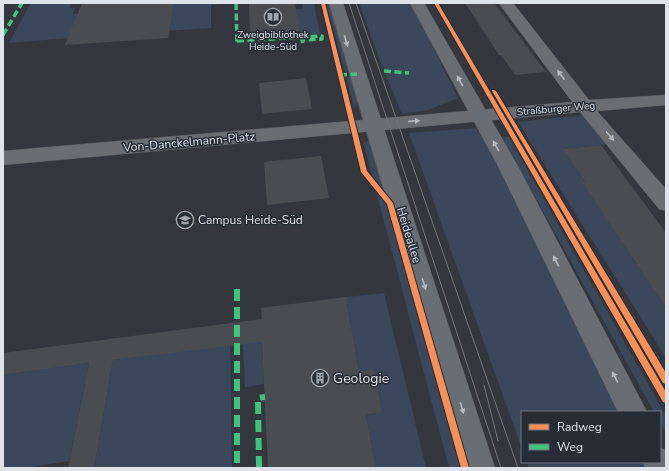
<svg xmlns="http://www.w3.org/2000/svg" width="669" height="471" viewBox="0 0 669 471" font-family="'Nunito Sans',sans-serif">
<rect width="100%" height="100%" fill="#34383e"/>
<path fill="#3b475b" d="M31,3H71L69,8H75L73,14H80L70,38L9,43Z
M174,3H231L211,5V28L166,31Z
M302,3H314L320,34L300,35L296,9H303Z
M326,3H331L350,71L345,72Z
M359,3H411L458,98L428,110L402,114L384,71Z
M352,76L358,102L354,108L346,77Z
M584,115L609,144L564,149L636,264H641L666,309V358L518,122Z
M475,128L484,136L569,311L620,412H522V449L409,133Z
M502,137H509L666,416V433L660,422V412H654Z
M369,141L383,191H381L374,182L363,142Z
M376,191H378L386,200L461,468H449Z
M384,293L426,468H376L366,415L382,412L374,369L359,371L346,297Z
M262,341L264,384L245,387L243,343Z
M230,345L232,468H94L113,360Z
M89,363L69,461L25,468H3V375Z
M527,462H646L649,468H529Z"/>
<path fill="#494d52" d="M82,3H174L168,38L65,45Z
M249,3H295L300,31L250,35Z
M465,3H494L546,72L515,75L501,55H499Z
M306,78L312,109L262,114L259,83Z
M601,145L666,233V308L582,182H585L563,149Z
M321,156L329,198L267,205L264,162Z
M346,297L359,371L374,369L382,412L366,415L376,468H268L262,342L113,360L94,468H68L89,363L3,375V353L262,319L261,308Z"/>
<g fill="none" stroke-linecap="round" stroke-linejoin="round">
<defs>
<path id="minor" d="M499,3H513L589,100L666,95V105L597,111L666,189V211L659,209L580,112L3,165V151L572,102Z"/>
<path id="major" d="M329,3H343L495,468H465Z
M410,3H424L519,168L647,412H618L499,168Z
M660,448L666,450V468H645L643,462H660Z"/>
</defs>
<use href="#minor" stroke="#53565c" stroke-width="1"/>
<use href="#major" stroke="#53565c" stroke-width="1"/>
<use href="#minor" fill="#6a6e72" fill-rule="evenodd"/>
<use href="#major" fill="#696e75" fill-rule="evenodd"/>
<path stroke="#717479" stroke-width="1" d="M349,3L501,468
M356,3L518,468
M484,385L498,441"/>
<path stroke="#40c37c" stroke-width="3.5" stroke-dasharray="7 3.5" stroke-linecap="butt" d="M236,3L237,43
M3,35L22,3
M237,41L322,36V39L302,40L303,43
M384,71L409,73
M340,75L357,74"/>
<path stroke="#40c37c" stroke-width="6" stroke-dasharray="12 6" stroke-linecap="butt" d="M237,289V468
M259,468L258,398L265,397"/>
<defs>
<path id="cycleway" d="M321,3H325L367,171L393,203L469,468H461L387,204L361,172Z
M434,3H438L666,392V403L663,402Z
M492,90H494L496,91L666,373V384L663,383L492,91Z"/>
</defs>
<use href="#cycleway" stroke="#262d37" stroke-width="2"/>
<use href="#cycleway" fill="#f78f57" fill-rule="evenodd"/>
</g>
<defs><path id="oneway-solid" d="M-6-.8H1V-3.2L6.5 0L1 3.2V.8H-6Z"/></defs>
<g fill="#b5b9c0">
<use href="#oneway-solid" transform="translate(346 41) rotate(74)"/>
<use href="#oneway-solid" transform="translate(460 81) rotate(-119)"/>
<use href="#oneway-solid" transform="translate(496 146) rotate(-120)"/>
<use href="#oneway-solid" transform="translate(556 261) rotate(-117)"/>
<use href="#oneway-solid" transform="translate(424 284) rotate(73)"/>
<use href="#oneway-solid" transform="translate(615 377) rotate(-117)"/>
<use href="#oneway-solid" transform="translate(462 408) rotate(73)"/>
</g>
<g fill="#b5b9bf">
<use href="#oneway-solid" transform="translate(561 75) rotate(-127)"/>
<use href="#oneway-solid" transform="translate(414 121) rotate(-5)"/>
<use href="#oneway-solid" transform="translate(610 136) rotate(49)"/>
</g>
<defs>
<symbol id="library-ring" viewBox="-11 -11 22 22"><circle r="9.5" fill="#262d37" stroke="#a2a6ad" stroke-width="1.5"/><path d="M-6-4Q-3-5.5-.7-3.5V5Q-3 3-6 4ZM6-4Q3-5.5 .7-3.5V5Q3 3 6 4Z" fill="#a2a6ad"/></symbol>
<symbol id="university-ring" viewBox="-11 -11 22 22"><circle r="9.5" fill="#262d37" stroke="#a2a6ad" stroke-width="1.5"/><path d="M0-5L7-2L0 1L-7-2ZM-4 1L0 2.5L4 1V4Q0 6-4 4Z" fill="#a2a6ad"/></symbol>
<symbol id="building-ring" viewBox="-11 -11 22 22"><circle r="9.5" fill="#262d37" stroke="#a2a6ad" stroke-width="1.5"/><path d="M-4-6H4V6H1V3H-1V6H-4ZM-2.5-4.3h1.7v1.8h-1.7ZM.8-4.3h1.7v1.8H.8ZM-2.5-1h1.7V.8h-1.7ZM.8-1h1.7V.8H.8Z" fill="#a2a6ad"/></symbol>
</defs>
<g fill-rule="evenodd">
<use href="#library-ring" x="263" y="7" width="20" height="20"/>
<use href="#university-ring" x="175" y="210" width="20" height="20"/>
<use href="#building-ring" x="310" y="368" width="20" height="20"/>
</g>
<g text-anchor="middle" stroke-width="3" stroke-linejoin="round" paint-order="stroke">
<g font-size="10" fill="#dee2e9" stroke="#262d37">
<text x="273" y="38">Zweigbibliothek<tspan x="273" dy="12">Heide-Süd</tspan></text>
</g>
<g font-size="10" fill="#dee2e9" stroke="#262d37">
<text transform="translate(556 108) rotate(-5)" y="4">Straßburger Weg</text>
</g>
<g font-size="12" fill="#dee2e9" stroke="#262d37">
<text transform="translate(189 142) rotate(-5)" y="4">Von-Danckelmann-Platz</text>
<text transform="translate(409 235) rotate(73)" y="4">Heideallee</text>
</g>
<g font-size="12" fill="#dee2e9" stroke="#262d37" text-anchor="start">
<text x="198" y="224">Campus Heide-Süd</text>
</g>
<g font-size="14" fill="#dee2e9" stroke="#262d37" text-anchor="start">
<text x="333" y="383">Geologie</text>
</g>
</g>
<rect width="669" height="471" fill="none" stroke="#dee2e9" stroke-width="8"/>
<rect x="521" y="411" width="140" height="52" fill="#262d37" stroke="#70757e"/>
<rect x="529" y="424" width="20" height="6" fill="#f78f57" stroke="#70757e"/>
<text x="557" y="431" font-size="12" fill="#dee2e9">Radweg</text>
<rect x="529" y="444" width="20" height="6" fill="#40c37c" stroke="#70757e"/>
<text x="557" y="451" font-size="12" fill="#dee2e9">Weg</text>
</svg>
